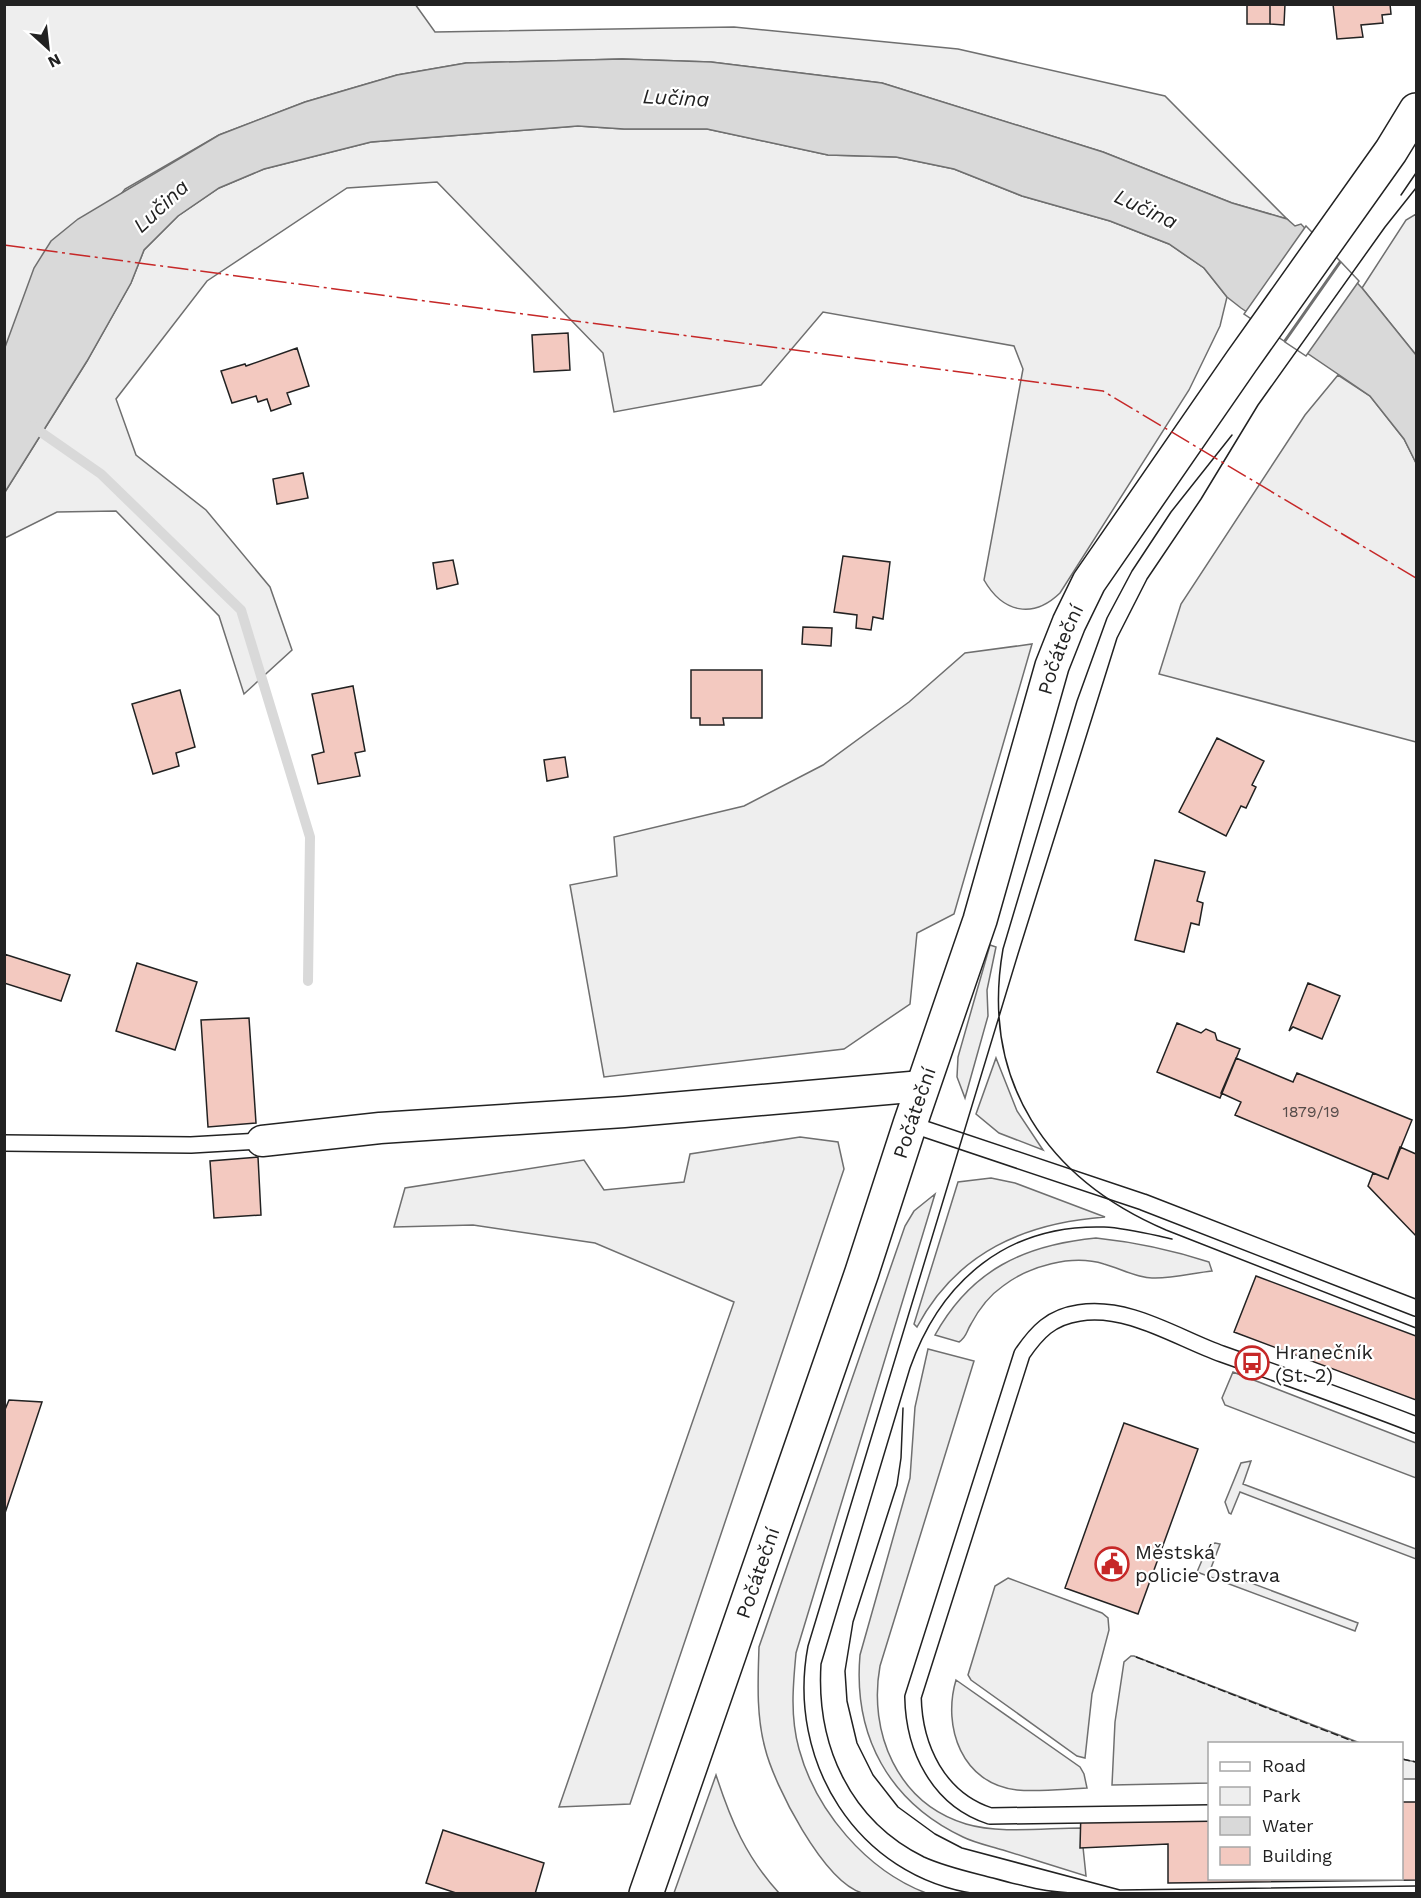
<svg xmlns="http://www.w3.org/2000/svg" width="1421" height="1898" viewBox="0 0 1421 1898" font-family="'Work Sans',sans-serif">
<rect width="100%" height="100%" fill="#fff"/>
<path fill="#eee" stroke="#6f6f6f" stroke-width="1.5" d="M415,4L435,32L734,27L958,49L1165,96L1287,219L1232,203L1103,152L882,83L711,62L622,59L466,63L397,75L305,102L219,135L125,189L13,332L5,350L4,5Z
M578,126L624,129H707L828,155L896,157L954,169L1022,196L1110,221L1169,244L1204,268L1227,297L1220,326L1189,390L1060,593C1033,619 1003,613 984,580L1023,369L1014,346L823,312L761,385L614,412L603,353L437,182L347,188L207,281L116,399L136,455L206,510L270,587L292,650L244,694L219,616L116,511L57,512L5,538V492L87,361L131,283L144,250L178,216L219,188L264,169L371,142Z
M1416,214V355L1362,288L1406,220Z
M1338,375L1370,396L1404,439L1416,463V742L1159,674L1181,604L1305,415Z
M1032,644L954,914L917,933L910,1004L844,1049L604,1077L570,885L617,876L614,837L744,806L823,765L909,702L965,653Z
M990,945L996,947L987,990L988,1016L965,1098L957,1077L958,1057Z
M996,1058L1017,1111L1043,1150L999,1133L976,1114Z
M800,1137L838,1142L844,1169L630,1804L559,1807L734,1302L595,1243L473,1225L394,1227L405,1188L584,1160L604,1190L684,1182L690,1154Z
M991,1178L1015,1183L1105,1217C1025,1223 957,1252 917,1327L914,1324L958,1182Z
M935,1194L796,1653C793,1685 790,1717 799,1749C816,1811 866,1870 926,1893C910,1894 877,1898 862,1893C823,1881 774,1785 765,1748C756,1715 758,1680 759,1647L905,1226L914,1211Z
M1096,1238C1134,1242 1172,1250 1209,1262L1212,1271C1193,1273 1171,1279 1152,1278C1137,1278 1119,1268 1104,1264C1072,1254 1029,1266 1003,1286C990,1295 979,1309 971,1324C966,1332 967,1337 959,1342L935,1335C971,1270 1024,1245 1096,1238Z
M928,1349L974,1361L880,1666C868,1732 897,1803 966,1824C999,1834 1046,1828 1081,1828L1086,1876C1058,1867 1031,1859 1003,1850C990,1846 975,1843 963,1837C889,1802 853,1736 860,1655L910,1478L915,1407Z
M1233,1372L1416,1443V1478L1225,1405L1222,1398Z
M1251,1461L1243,1484L1416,1549V1559L1240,1492L1231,1514L1229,1513L1225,1502L1241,1463Z
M1215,1543L1220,1544L1211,1568L1358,1623L1355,1631L1197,1572L1208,1546Z
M1008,1578L1102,1613L1108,1618L1109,1630L1092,1694L1085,1758L1077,1756L971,1680L968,1675L995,1586Z
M1131,1656H1134L1360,1743L1210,1744L1209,1783L1112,1785L1115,1722L1124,1662Z
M956,1680L1080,1767L1084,1774L1087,1788C1064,1789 1039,1792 1017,1790C962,1784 942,1727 956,1680Z
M1402,1759L1416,1762V1779H1402Z
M716,1775C731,1821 746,1857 779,1893H674Z"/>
<path fill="#d9d9d9" stroke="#6f6f6f" stroke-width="1.5" d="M622,59L711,62L882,83L1103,152L1232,203L1287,219L1295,226L1301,224L1362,288L1416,355V463L1404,439L1370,396L1241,308L1227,297L1204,268L1169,244L1110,221L1022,196L954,169L896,157L828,155L707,129H624L578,126L371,142L264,169L219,188L178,216L144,250L131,283L87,361L5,492L4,350L34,268L51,241L78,219L219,135L305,102L397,75L466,63Z"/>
<path fill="#fff" stroke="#6f6f6f" stroke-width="1.5" d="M1306,226L1340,261L1284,341L1244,314Z
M1341,262L1359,281L1306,356L1285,342Z"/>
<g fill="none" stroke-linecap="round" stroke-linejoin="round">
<path stroke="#d9d9d9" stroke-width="10" d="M32,426L101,474L241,610L310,837L308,981"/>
</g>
<path fill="#f3c9c0" stroke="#222" stroke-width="1.5" d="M1247,4H1270V24H1247Z
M1270,4H1285L1284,25L1270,24Z
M1333,4H1390L1391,14L1382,15L1383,23L1361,25L1363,37L1337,39Z
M568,333L570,370L534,372L532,335Z
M297,348L309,386L287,393L291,404L271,411L267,399L258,402L256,396L232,403L221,371L245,364L246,366Z
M303,473L308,498L277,504L273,479Z
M843,556L890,562L883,619L873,617L871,630L856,628L857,615L834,612Z
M453,560L458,584L437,589L433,563Z
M803,627L832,628L831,646L802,644Z
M691,670H762V718H723L724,725H700V718H691Z
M353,686L365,751L355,753L360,776L318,784L312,755L324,752L312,694Z
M180,690L195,747L176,753L179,766L153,774L132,704Z
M1217,738L1264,761L1252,785L1256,787L1246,808L1241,806L1226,836L1179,812Z
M565,757L568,777L547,781L544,760Z
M1155,860L1205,872L1197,901L1203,903L1199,925L1191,923L1184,952L1135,940Z
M4,954L70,975L61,1001L4,983Z
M137,963L197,982L175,1050L116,1031Z
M1308,983L1340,996L1322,1039L1293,1027L1289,1031Z
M249,1018L256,1123L208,1127L201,1020Z
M1177,1023L1201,1033L1206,1029L1215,1033L1217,1040L1240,1049L1220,1098L1157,1072Z
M1236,1058L1293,1082L1297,1073L1412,1120L1388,1179L1235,1115L1241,1102L1221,1093Z
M1400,1147L1416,1154V1236L1368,1186L1373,1173L1388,1179Z
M258,1157L261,1215L214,1218L210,1161Z
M1256,1276L1416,1336V1400L1234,1332Z
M9,1400L42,1402L4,1516V1412Z
M1124,1423L1198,1449L1138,1614L1065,1588Z
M1402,1802H1416V1880L1168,1883V1844L1080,1848L1081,1810L1210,1807V1878H1402Z
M443,1830L544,1863L535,1894H459L426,1883Z"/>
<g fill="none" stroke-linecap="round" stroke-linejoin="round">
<defs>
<path id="lane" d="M910,1124L1143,1202L1416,1308
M4,1143L191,1145L262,1141
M1210,1813L990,1816C938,1799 914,1748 913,1697L1022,1354C1037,1332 1051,1317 1079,1313C1129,1305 1177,1338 1222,1354C1287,1377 1352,1400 1416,1425"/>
<path id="street" d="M262,1141L380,1128L624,1112L922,1086"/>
<g id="secondary">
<path id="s1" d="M646,1894L862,1272L910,1124L980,920L1052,666L1069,623L1089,582L1241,362L1391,151L1416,110"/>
</g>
</defs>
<use href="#lane" stroke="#222" stroke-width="18"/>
<use href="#street" stroke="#222" stroke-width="33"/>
<use href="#secondary" stroke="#222" stroke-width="36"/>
<use href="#lane" stroke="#fff" stroke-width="15"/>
<use href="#street" stroke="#fff" stroke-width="30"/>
<use href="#secondary" stroke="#fff" stroke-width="33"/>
<path stroke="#222" stroke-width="1.5" d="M1401,195L1416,173
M1232,435L1171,512L1132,571L1107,618L1077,701L1003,949C980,1081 1047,1179 1166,1230L1416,1328
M903,1408L901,1458L897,1485L853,1622L845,1671L847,1701L857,1743L873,1775L898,1807L935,1834L962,1848L1120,1890L1416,1886
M1078,1893C1048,1893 1022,1886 993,1878C970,1872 946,1867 924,1857C849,1820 816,1744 821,1664L910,1368C941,1280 1008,1224 1104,1227C1127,1228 1149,1234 1172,1239
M977,1894C856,1877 786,1760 808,1646L1018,954L1117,638L1147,579L1201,499L1258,405L1385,227L1416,188"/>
<path stroke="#222" stroke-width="1.5" stroke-dasharray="8 3" stroke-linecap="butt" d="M1136,1657L1360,1744
M1402,1759L1416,1762"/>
<path stroke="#c62828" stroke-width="1.5" stroke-dasharray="21 4.5 3 4.5" stroke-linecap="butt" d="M4,245L1103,391L1416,578"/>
</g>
<defs>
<symbol id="bus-ring" viewBox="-11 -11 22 22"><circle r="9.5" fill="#fff" stroke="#c62828" stroke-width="1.5"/><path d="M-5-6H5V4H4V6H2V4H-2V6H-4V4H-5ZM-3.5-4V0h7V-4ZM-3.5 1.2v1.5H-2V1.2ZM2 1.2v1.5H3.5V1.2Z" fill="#c62828"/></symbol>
<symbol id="civic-ring" viewBox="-11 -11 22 22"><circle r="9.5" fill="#fff" stroke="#c62828" stroke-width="1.5"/><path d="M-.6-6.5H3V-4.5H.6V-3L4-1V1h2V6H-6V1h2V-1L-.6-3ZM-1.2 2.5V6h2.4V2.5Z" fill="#c62828"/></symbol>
</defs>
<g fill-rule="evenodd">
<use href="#bus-ring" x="1233" y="1344" width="38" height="38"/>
<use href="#civic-ring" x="1093" y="1545" width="38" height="38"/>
</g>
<g text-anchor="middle" stroke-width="4.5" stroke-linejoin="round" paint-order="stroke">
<g font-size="16" fill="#564c4a">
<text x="1311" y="1117">1879/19</text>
</g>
<g font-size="20" fill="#222" stroke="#fff">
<text dy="7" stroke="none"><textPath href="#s1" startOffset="1312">Počáteční</textPath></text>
<text dy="7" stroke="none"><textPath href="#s1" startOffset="826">Počáteční</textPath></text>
<text dy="7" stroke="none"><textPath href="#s1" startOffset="340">Počáteční</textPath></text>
</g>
<g font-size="20" fill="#222" stroke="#fff" text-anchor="start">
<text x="1275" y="1359">Hranečník<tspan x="1275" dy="23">(St. 2)</tspan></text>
<text x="1135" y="1559">Městská<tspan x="1135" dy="23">policie Ostrava</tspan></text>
</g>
<g font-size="21" font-style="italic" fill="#222" stroke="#fff">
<text transform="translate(676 98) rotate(3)" y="7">Lučina</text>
<text transform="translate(161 206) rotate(-43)" y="7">Lučina</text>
<text transform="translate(1146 209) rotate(25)" y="7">Lučina</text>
</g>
</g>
<rect width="1421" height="1898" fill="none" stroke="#222222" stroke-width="12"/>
<rect x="1208" y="1742" width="195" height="138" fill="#ffffff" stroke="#a7a7a7" stroke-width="1.5"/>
<rect x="1220" y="1762" width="30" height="9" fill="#ffffff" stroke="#a7a7a7" stroke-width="1.5"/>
<text x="1262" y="1772" font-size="18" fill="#222222">Road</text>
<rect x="1220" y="1787" width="30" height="18" fill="#eeeeee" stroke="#a7a7a7" stroke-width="1.5"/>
<text x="1262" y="1802" font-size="18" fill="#222222">Park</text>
<rect x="1220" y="1817" width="30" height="18" fill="#d9d9d9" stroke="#a7a7a7" stroke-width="1.5"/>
<text x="1262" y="1832" font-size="18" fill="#222222">Water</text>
<rect x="1220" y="1847" width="30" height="18" fill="#f3c9c0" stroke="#a7a7a7" stroke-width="1.5"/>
<text x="1262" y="1862" font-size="18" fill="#222222">Building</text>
<g transform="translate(48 48) rotate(153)" stroke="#ffffff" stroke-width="4.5" paint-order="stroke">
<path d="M0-4.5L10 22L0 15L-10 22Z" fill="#222222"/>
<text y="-9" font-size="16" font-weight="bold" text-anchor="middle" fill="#222222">N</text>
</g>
</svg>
